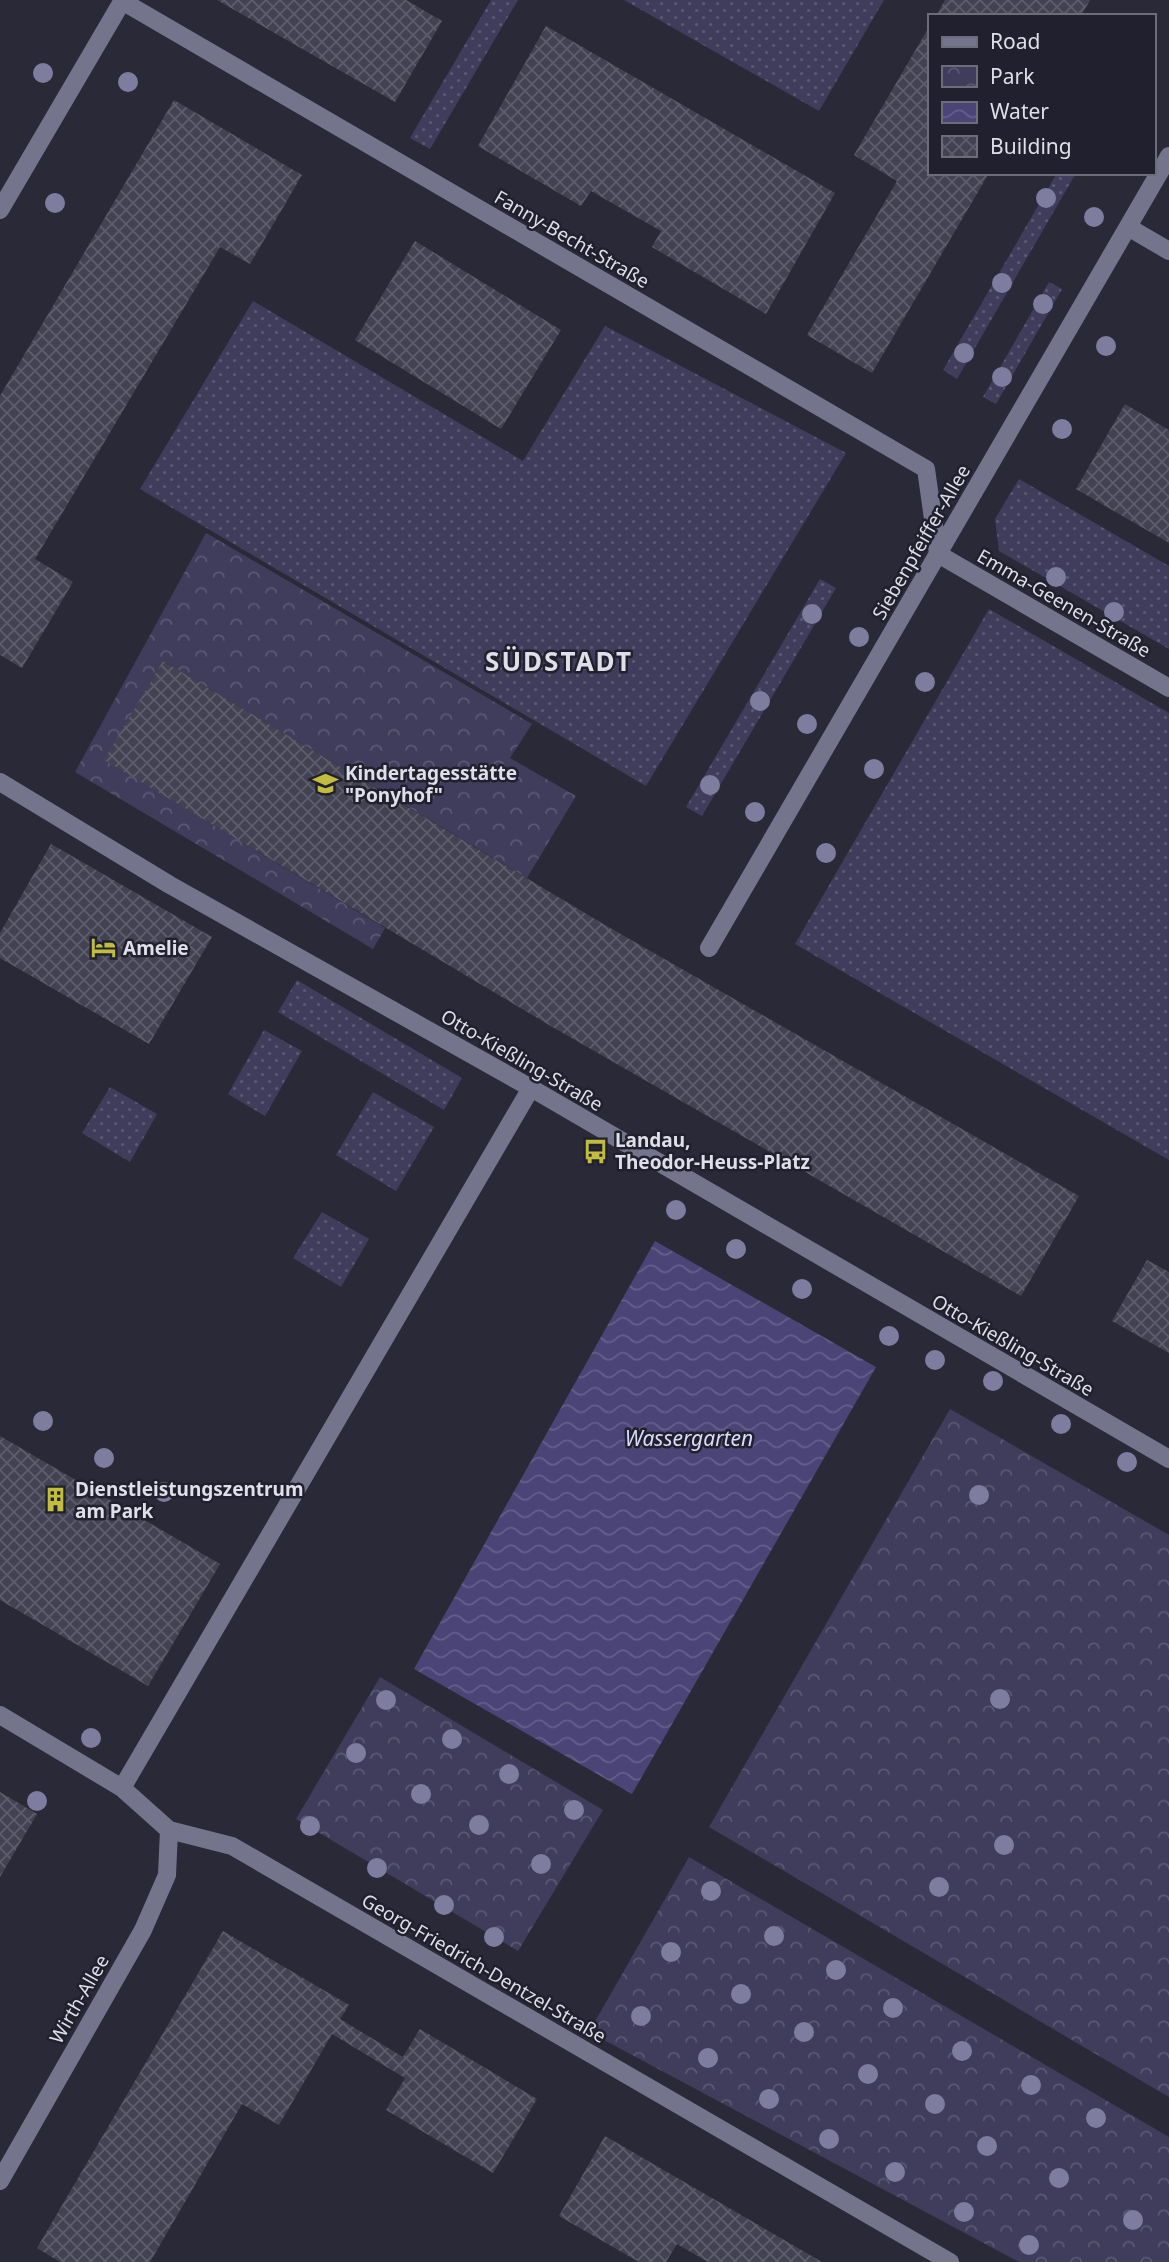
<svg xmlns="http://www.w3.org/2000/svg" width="1169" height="2262" viewBox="0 0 1169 2262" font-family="'Noto Sans',sans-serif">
<defs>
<pattern id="grass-dots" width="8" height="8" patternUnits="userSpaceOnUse" patternTransform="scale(1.75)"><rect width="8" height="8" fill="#3f3d5b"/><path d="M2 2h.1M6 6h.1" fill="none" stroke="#5a5973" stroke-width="1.8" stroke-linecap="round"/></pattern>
<pattern id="park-crowns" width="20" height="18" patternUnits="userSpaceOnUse" patternTransform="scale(1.75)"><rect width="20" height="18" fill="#3f3d5b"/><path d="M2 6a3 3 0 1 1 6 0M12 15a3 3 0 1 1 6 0" fill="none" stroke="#5a5973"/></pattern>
<pattern id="water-waves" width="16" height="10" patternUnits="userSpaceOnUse" patternTransform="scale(1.75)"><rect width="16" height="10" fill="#4a4477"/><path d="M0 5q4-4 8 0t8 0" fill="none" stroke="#645f8a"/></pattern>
<pattern id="building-cross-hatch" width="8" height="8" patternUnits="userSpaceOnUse" patternTransform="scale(1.75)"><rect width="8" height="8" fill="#434252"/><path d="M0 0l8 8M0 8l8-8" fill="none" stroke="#5e5d6b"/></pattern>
</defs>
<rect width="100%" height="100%" fill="#2a2938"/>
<path fill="url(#grass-dots)" d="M491,0H518L430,149L410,138Z
M624,0H884L819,111Z
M1057,173H1076L957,379L943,370Z
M1049,282L1062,289L996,404L983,397Z
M253,301L523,461L605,326L846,453L646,786L140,489Z
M1019,479L1169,566V649L999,551L995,519Z
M820,579L836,588L702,816L686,807Z
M989,609L1169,713V1160L795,944Z
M297,980L462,1078L444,1110L278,1012Z
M264,1030L302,1051L265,1116L228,1094Z
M110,1087L157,1114L130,1162L82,1133Z
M373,1092L434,1127L396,1191L336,1155Z
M322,1212L369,1239L341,1287L293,1258Z"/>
<path fill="url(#park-crowns)" d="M206,533L532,724L510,758L576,796L527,878L163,661L105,760L385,928L373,949L75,772Z
M950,1409L1169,1535V2097L709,1827Z
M380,1677L603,1810L518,1951L296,1819Z
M689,1857L1169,2137V2262H1019L589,2032Z"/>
<path fill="url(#water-waves)" d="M655,1241L876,1367L632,1794L414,1669Z"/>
<path fill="url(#building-cross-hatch)" d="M217,0H406L442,21L395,102Z
M945,0H1090L1081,16H936Z
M546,26L835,193L766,314L652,247L661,231L591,191L581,206L478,146Z
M929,27V173H989L872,373L807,335L897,181L854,155Z
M174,100L302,175L250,264L220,247L35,559L73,582L22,668L0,655V396Z
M415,241L561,330L501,429L355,340Z
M1125,404L1169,430V543L1076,489Z
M163,661L605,925L1079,1196L1021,1296L549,1025L104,760Z
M51,844L212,937L149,1044L0,958V933Z
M1147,1260L1169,1272V1353L1112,1321Z
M0,1436L220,1564L148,1686L0,1600Z
M0,1792L37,1814L0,1877Z
M223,1931L349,2005L340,2019L403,2057L420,2029L537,2099L493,2173L386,2110L405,2078L332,2034L279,2125L242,2104L150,2262H60L37,2248Z
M605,2136L822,2262H708L677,2244L666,2262H639L559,2216Z"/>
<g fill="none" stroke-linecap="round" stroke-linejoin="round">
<path stroke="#75748d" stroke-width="18" d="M122,1L926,469L938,554L1169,688
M0,210L123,0
M1128,227L1169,251
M0,782L170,885L531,1088L1169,1459
M709,948L1169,156
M0,1715L122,1788L169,1830L232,1846L950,2262
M122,1788L531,1088
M0,2181L143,1930L167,1875L169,1830"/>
</g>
<g fill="#7f7d9f">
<circle cx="43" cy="73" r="10"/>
<circle cx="128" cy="82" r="10"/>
<circle cx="1046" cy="198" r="10"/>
<circle cx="55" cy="203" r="10"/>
<circle cx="1094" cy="217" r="10"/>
<circle cx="1002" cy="283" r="10"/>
<circle cx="1043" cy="304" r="10"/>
<circle cx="1106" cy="346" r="10"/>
<circle cx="964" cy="353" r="10"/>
<circle cx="1002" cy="377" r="10"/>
<circle cx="1062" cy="429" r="10"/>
<circle cx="1056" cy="577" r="10"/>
<circle cx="1114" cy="612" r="10"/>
<circle cx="812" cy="614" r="10"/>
<circle cx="859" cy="637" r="10"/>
<circle cx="925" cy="682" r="10"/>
<circle cx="760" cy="701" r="10"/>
<circle cx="807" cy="724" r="10"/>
<circle cx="874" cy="769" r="10"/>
<circle cx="710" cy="785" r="10"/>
<circle cx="755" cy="812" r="10"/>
<circle cx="826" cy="853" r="10"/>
<circle cx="676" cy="1210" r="10"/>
<circle cx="736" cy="1249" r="10"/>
<circle cx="802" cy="1289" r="10"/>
<circle cx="889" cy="1336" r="10"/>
<circle cx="935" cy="1360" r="10"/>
<circle cx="993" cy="1381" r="10"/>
<circle cx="43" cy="1421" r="10"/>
<circle cx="1061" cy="1424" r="10"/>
<circle cx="104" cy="1458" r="10"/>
<circle cx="1127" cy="1462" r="10"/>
<circle cx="164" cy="1492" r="10"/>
<circle cx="979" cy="1495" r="10"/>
<circle cx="1000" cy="1699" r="10"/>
<circle cx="386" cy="1700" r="10"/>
<circle cx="91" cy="1738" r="10"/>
<circle cx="452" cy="1739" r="10"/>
<circle cx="356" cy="1753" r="10"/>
<circle cx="509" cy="1774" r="10"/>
<circle cx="421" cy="1794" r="10"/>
<circle cx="37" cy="1801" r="10"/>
<circle cx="574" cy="1810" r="10"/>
<circle cx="479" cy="1825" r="10"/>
<circle cx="310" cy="1826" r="10"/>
<circle cx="1004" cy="1845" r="10"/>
<circle cx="541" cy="1864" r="10"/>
<circle cx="377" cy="1868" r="10"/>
<circle cx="939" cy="1887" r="10"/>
<circle cx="711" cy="1891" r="10"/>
<circle cx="444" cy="1905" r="10"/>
<circle cx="774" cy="1936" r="10"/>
<circle cx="494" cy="1937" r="10"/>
<circle cx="671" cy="1952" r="10"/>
<circle cx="836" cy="1970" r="10"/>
<circle cx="741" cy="1994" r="10"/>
<circle cx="893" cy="2008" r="10"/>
<circle cx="641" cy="2016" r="10"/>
<circle cx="804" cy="2032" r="10"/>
<circle cx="962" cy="2051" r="10"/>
<circle cx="708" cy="2058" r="10"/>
<circle cx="868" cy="2074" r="10"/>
<circle cx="1031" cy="2085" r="10"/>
<circle cx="769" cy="2099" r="10"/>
<circle cx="935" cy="2104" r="10"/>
<circle cx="1096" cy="2118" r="10"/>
<circle cx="829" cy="2139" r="10"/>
<circle cx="987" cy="2146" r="10"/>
<circle cx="895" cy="2172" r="10"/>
<circle cx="1059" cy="2178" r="10"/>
<circle cx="964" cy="2212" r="10"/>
<circle cx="1133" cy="2220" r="10"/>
<circle cx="1029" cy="2245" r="10"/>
</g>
<defs>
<symbol id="school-bare" viewBox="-9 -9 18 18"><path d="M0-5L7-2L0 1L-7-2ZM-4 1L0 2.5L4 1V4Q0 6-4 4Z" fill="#c2bd3f" stroke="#21202e" stroke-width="2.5" paint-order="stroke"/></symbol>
<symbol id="hotel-bare" viewBox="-9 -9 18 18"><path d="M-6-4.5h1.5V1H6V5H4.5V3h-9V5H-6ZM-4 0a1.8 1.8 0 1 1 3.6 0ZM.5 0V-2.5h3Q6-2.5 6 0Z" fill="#c2bd3f" stroke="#21202e" stroke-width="2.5" paint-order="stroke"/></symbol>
<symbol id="bus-bare" viewBox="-9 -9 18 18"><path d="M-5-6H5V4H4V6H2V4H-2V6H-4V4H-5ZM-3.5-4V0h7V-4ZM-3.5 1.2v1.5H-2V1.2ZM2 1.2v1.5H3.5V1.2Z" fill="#c2bd3f" stroke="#21202e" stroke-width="2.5" paint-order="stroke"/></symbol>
<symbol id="building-bare" viewBox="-9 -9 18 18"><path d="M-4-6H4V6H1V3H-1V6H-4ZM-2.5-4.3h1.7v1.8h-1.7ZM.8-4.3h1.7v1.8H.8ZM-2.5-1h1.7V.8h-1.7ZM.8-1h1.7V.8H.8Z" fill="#c2bd3f" stroke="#21202e" stroke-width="2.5" paint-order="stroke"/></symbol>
</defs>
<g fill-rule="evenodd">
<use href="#school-bare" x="308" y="766" width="35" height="35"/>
<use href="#hotel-bare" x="86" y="930" width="35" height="35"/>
<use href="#bus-bare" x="578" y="1134" width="35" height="35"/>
<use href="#building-bare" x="38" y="1482" width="35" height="35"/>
</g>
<g text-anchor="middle" stroke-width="5" stroke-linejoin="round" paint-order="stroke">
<g font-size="19" fill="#dfdfe9" stroke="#21202e">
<text transform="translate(572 239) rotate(30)" y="7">Fanny-Becht-Straße</text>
<text transform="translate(921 542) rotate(-60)" y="7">Siebenpfeiffer-Allee</text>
<text transform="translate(1064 603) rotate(30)" y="7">Emma-Geenen-Straße</text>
<text transform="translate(522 1060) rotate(30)" y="7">Otto-Kießling-Straße</text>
<text transform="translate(1013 1345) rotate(30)" y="7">Otto-Kießling-Straße</text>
<text transform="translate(484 1968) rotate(30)" y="7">Georg-Friedrich-Dentzel-Straße</text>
<text transform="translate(79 1999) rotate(-60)" y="7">Wirth-Allee</text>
</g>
<g font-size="19" font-weight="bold" fill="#dfdfe9" stroke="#21202e" text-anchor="start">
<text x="345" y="780">Kindertagesstätte<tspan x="345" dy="22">"Ponyhof"</tspan></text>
<text x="123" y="955">Amelie</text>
<text x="615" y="1147">Landau,<tspan x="615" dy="22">Theodor-Heuss-Platz</tspan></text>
<text x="75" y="1496">Dienstleistungszentrum<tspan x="75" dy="22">am Park</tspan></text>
</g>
<g font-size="21" font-style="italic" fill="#dbdafb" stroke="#21202e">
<text x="689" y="1446">Wassergarten</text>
</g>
<g font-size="26" font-weight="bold" letter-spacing="2" fill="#dfdfe9" stroke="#21202e">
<text x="559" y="671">SÜDSTADT</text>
</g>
</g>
<rect x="928" y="14" width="228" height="161" fill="#21202e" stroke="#6d6c79" stroke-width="2"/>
<rect x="942" y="37" width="35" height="10" fill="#75748d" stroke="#6d6c79" stroke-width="2"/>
<text x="990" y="49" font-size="21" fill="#dfdfe9">Road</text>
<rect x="942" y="66" width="35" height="21" fill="url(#park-crowns)" stroke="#6d6c79" stroke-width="2"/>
<text x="990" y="84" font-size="21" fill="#dfdfe9">Park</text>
<rect x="942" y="102" width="35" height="21" fill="url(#water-waves)" stroke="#6d6c79" stroke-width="2"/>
<text x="990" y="119" font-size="21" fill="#dfdfe9">Water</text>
<rect x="942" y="136" width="35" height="21" fill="url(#building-cross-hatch)" stroke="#6d6c79" stroke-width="2"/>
<text x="990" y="154" font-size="21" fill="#dfdfe9">Building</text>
</svg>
